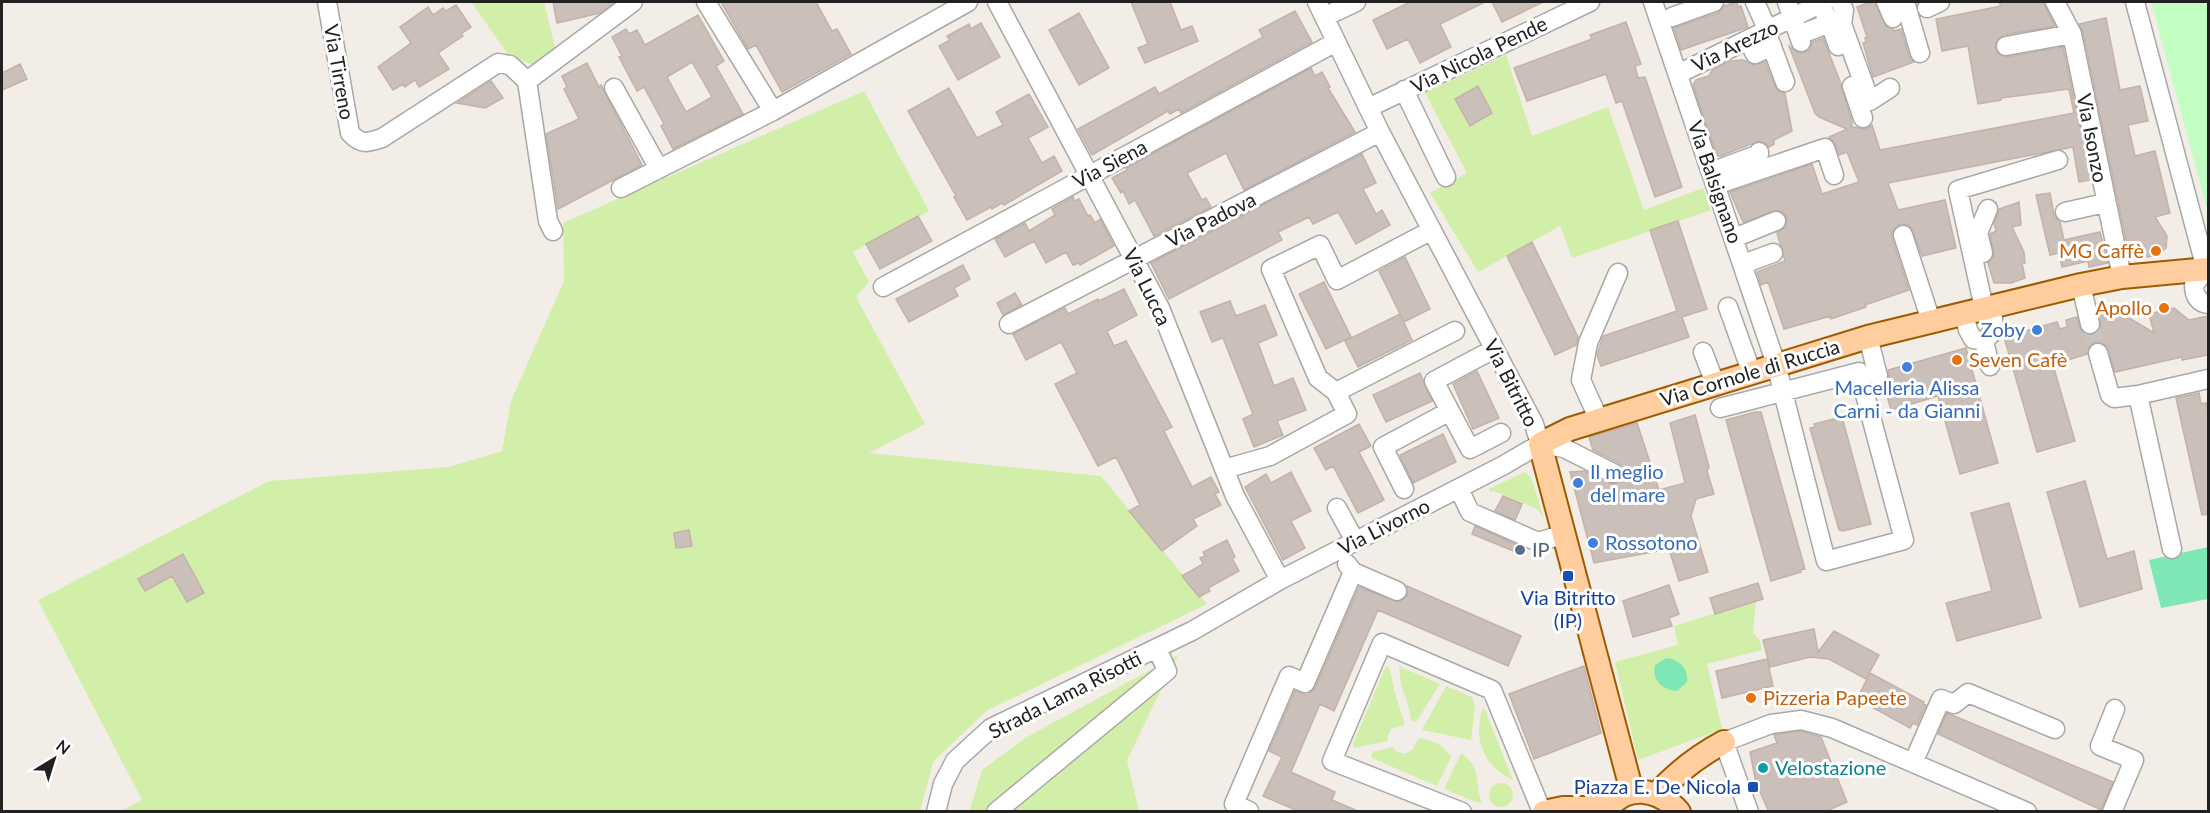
<svg xmlns="http://www.w3.org/2000/svg" width="2210" height="813" viewBox="0 0 2210 813" font-family="Lato,sans-serif">
<rect width="100%" height="100%" fill="#f2ede7"/>
<path fill="#d2efa9" d="M471,2H544L556,52L536,66L509,56Z
M1506,55L1532,136L1608,107L1644,210L1703,188L1711,210L1572,258L1560,226L1478,272L1430,193L1467,173L1425,93Z
M864,91L929,211L853,252L869,282L856,297L925,424L869,453L1101,476L1207,604L986,711L933,762L920,811L119,812L142,800L38,600L269,481L449,467L502,451L511,401L564,281L563,223Z
M1524,472L1531,477L1544,518L1537,509L1494,491L1490,492L1489,489Z
M1756,601L1753,633L1760,641L1762,650L1707,664L1722,729L1638,760L1615,662L1678,645L1674,626Z
M1178,655L1127,760L1139,811L969,812L982,770L1025,738Z
M1386,666L1390,669L1394,690L1405,725L1391,729L1387,737L1388,741L1354,748L1353,744Z
M1399,666L1440,684L1416,722L1411,720L1408,704L1401,686Z
M1446,686L1472,697L1475,706L1471,740L1422,730Z
M1484,707L1513,780C1489,769 1475,747 1480,720C1481,715 1481,711 1484,707Z
M1418,738C1434,741 1442,743 1451,757L1437,786L1374,759L1371,756L1373,752L1393,747L1395,751L1405,754L1413,749Z
M1461,753C1483,769 1474,783 1482,803L1476,802L1444,789Z
M1489 795a12 12 0 1 1 24 0a12 12 0 1 1-24 0Z"/>
<path fill="#c2fec2" d="M2151,2H2208V212Z"/>
<path fill="#7fe6b5" d="M2208,547V599L2161,608L2149,560Z
M1666,658C1679,659 1689,669 1687,682L1677,691C1663,690 1651,680 1655,665Z"/>
<path fill="#cabfb9" stroke="#c5b2a7" stroke-width="1.5" fill-rule="evenodd" d="M553,2H615L600,13L557,23Z
M721,2H816L832,31L837,29L851,54L782,92L756,45L748,49Z
M1131,2H1170L1181,30L1192,26L1198,41L1145,63L1138,48L1148,44Z
M1410,2H1485L1440,24L1451,47L1420,63L1408,39L1387,49L1373,20Z
M1492,2H1543L1502,22Z
M1737,2L1738,7L1741,6L1748,27L1681,50L1674,28L1718,13L1724,6Z
M1871,2H1875L1886,27L1893,29L1894,31L1901,29L1909,56L1914,62L1873,77L1863,43L1866,42L1865,38L1867,37L1857,7Z
M1999,2H2042L2045,6L2055,26L2003,35L1996,42L1995,49L1998,54L2007,57L2063,47L2091,180L2079,182L2073,147L1888,183L1898,210L1945,200L1956,248L1922,256L1911,227L1906,224L1899,225L1892,232V238L1909,290L1865,305L1866,307L1831,319V316L1784,329L1768,282L1761,285L1757,272L1785,261L1777,233L1785,227L1787,217L1782,212L1777,210L1743,222L1730,192L1812,164L1822,194L1859,182L1847,152L1839,155L1835,144L1829,137L1847,129L1819,117L1815,113L1789,46L1798,53H1804L1810,49L1812,42L1823,38L1841,84L1852,122V127L1866,129L1872,125L1880,150L2074,113L2069,89L2001,98V100L1978,104L1968,46L1942,51L1936,19L2001,6Z
M456,5L471,27L461,34L463,36L438,53L449,69L419,87L415,80L405,87L403,84L393,90L378,67L411,43L400,27L428,7L433,15L443,8L446,11Z
M1295,11L1312,42L1181,113L1179,109L1170,114L1168,111L1092,155L1078,129L1155,87L1159,94L1263,37L1259,30Z
M1079,13L1109,68L1079,85L1049,30Z
M698,15L724,61L716,66L743,114L673,149L661,126L664,124L644,87L637,91L619,57L622,56L612,37L626,29L629,34L637,30L645,45ZM692,62L712,97L686,112L667,77Z
M2106,18L2120,90L2140,86L2148,121L2128,125L2135,156L2155,151L2170,213L2155,217L2167,236L2166,248L2158,254L2148,257L2135,256L2128,250L2083,32L2079,24Z
M1626,22L1641,64L1635,66L1638,78L1645,77L1682,187L1655,197L1622,101L1616,103L1606,74L1527,101L1514,68L1592,39L1590,35Z
M981,23L1000,57L958,80L939,46L950,40L947,36L969,24L971,29Z
M1743,60L1754,65L1765,62L1775,86L1778,91L1785,93L1792,131L1774,140V144L1769,147L1765,143L1758,141L1721,156H1717L1693,85L1696,80L1709,76L1712,70L1730,61Z
M587,63L599,87L601,85L642,165L558,209L546,134L579,119L564,89L567,87L562,76Z
M20,64L27,79L2,90V73Z
M1311,68L1315,76L1322,72L1330,87L1328,88L1355,132L1244,190L1226,153L1187,173L1202,200L1206,198L1211,207L1154,236L1135,200L1129,204L1123,191L1121,193L1112,178L1127,170L1126,168Z
M491,81L503,98L485,108L457,103Z
M1478,86L1492,113L1470,126L1455,99Z
M949,88L977,138L1003,125L996,112L1029,94L1048,127L1028,138L1042,163L1054,156L1062,171L1004,205L1002,203L992,209L991,207L967,220L954,197L956,196L908,111Z
M1362,154L1376,183L1363,189L1376,214L1382,210L1390,225L1356,244L1338,212L1313,224L1309,217L1278,232L1282,240L1169,299L1151,263Z
M2050,193L2054,215L2060,222L2064,240L2100,232L2108,263L2089,267L2088,261L2062,267L2059,253L2050,255L2036,195Z
M1073,197L1074,201L1079,199L1088,216L1090,215L1095,223L1100,219L1114,246L1080,265L1079,263L1073,265L1066,252L1046,263L1034,241L1005,257L995,239L1025,223L1029,231L1055,215L1052,209Z
M2019,202L2021,225L2012,227L2024,252L2025,263H2022L2025,278L2011,283H1994L1988,263L1994,256L1990,234L1996,231L1994,224L1999,209Z
M918,216L932,241L880,269L866,244Z
M1678,221L1707,309L1682,317L1689,337L1601,366L1597,355L1603,336L1677,311L1650,230Z
M1532,242L1578,337L1576,345L1555,355L1507,256Z
M1405,257L1430,309L1404,322L1379,271Z
M963,265L970,279L954,288L958,296L909,322L896,299Z
M1324,282L1351,337L1326,349L1299,294Z
M1124,289L1137,315L1107,331L1114,346L1126,341L1172,427L1164,431L1192,487L1211,477L1219,492L1215,494L1221,505L1193,519L1197,526L1162,551L1129,511L1140,505L1116,457L1098,466L1055,384L1077,373L1061,342L1026,360L1013,334L1065,308L1068,314L1098,299L1099,301Z
M1015,293L1022,305L1003,315L997,303Z
M1230,301L1236,316L1265,305L1277,335L1258,343L1274,386L1293,378L1306,410L1277,421L1283,435L1254,447L1243,419L1253,414L1223,338L1212,342L1200,312Z
M2174,308L2189,320L2208,316V355L2182,360V357L2115,372L2106,345L2095,342L2090,346L2087,354L2053,365L2075,441L2037,452L2004,337L2057,322L2060,329L2067,327L2066,320L2077,317L2081,331L2092,335L2101,328L2100,315L2112,312L2126,316L2154,333L2149,314Z
M1400,314L1412,340L1358,367L1345,341Z
M1966,348L1998,463L1960,474L1938,396L1891,410L1884,385L1889,378L1888,370Z
M1477,371L1499,418L1473,429L1453,384Z
M1420,373L1432,401L1386,422L1373,395Z
M2199,393L2201,404L2206,403L2208,413V514L2202,515L2176,398Z
M1755,412H1761L1805,569L1800,570L1801,572L1771,581L1726,420Z
M1695,415L1709,467L1707,471L1714,494L1696,499L1691,516L1708,572L1679,581L1669,549L1594,563L1570,472L1584,471L1613,484L1620,482L1624,473L1619,463L1593,450L1589,437L1637,423L1659,490L1685,483L1670,423Z
M1842,417L1871,524L1843,531L1839,530L1810,428L1815,427L1814,424Z
M1359,424L1371,446L1359,452L1384,500L1358,513L1333,466L1326,470L1314,448Z
M1443,434L1456,462L1413,483L1400,455Z
M1291,472L1311,511L1291,521L1305,548L1283,560L1245,487L1266,474L1271,483Z
M2085,481L2107,559L2134,551L2142,589L2080,607L2047,492Z
M1503,496L1522,504L1515,520L1495,511Z
M2009,503L2041,618L1957,641L1946,603L1992,591L1971,513Z
M1475,526L1519,546L1516,552L1472,534Z
M689,530L692,546L676,548L674,533Z
M1227,540L1235,557L1232,558L1239,571L1208,588L1210,591L1199,597L1182,576L1203,564L1200,558L1205,556L1203,552Z
M183,554L204,593L187,602L172,576L145,591L138,579Z
M1758,583L1763,599L1715,614L1710,598Z
M1669,585L1679,614L1669,618L1672,626L1633,637L1623,601Z
M1407,586L1521,636L1508,666L1378,610L1334,711L1320,704L1291,772L1335,792L1332,800L1360,812H1300L1263,796L1282,757L1269,751L1295,691L1307,695L1315,688L1359,587L1398,602L1407,596Z
M1814,629L1818,652L1834,631L1879,655L1866,679L1829,659L1810,657L1770,667L1763,640Z
M1767,659L1773,686L1722,698L1716,671Z
M1584,666L1601,733L1534,759L1509,694Z
M1870,673L1924,702L1923,704L1926,705L1917,725L1913,723L1910,728L1857,699Z
M1947,713L2113,782L2101,810L1938,734Z
M1800,731L1821,737L1847,802L1824,812H1769L1756,783L1750,752L1777,743L1774,735Z"/>
<g fill="none" stroke-linecap="round" stroke-linejoin="round">
<path stroke="#c8c4bf" stroke-width="18" stroke-dasharray="18 9" stroke-linecap="butt" d="M2090,324L2098,353"/>
<defs>
<path id="minor" d="M327,2L350,133C361,145 367,143 382,138L498,63L510,65L527,81L548,221L553,231
M706,2L773,111
M997,2L1160,308L1235,496L1280,580
M1317,2L1380,132L1534,424L1540,444
M1653,2L1776,364L1783,392L1826,561L1904,540L1859,372L1720,408
M1755,2L1768,31
M1787,2L1801,42
M1840,2L1844,10L1842,24L1870,101L1890,88
M1886,2L1893,18
M1905,2L1920,53
M2055,2L2072,34L2122,277
M2135,2L2206,269
M1820,4L1830,23L1838,46
M1927,8L1940,2
M1324,17L1356,2
M1672,17L1714,2
M1766,31L1785,82
M1809,31L1830,23
M1748,40L1755,54L1772,46
M2006,46L2072,34
M1678,74L1824,2
M527,81L633,2
M1852,86L1863,118
M614,88L659,169
M1404,90L1446,177
M1368,108L1590,2
M1711,172L1759,154V152
M1716,185L1825,148L1834,175
M621,188L773,111L968,2
M2065,212L2105,203
M1903,235L1931,321
M1734,238L1776,221
M1983,253L1978,233L1988,209
M1743,264L1773,253
M2206,269L2194,285C2194,295 2198,303 2208,304
M2081,285L2090,324
M883,287L1336,42
M1728,307L1751,371
M1984,308L1958,190L2058,160
M1964,313L1968,330L1973,339L1984,341L1992,333L1993,318L1990,307
M1009,324L1380,132
M1868,337L1878,376
M1984,341L1990,366
M1494,349L1434,381L1470,449L1501,433
M1703,352L1715,383
M2098,353L2110,395L2114,398L2138,395
M1336,392L1455,331
M1599,420L1581,380L1588,343L1618,273
M1540,444L1564,448L1613,473
M1224,469L1270,456L1347,414L1336,392L1318,378L1271,269L1320,245L1337,280L1432,230
M1404,489L1383,447L1450,411
M1459,489L1470,512L1538,542L1565,534
M1337,508L1355,541
M2172,549L2138,395L2208,379
M1347,564L1353,572L1397,591
M1913,763L1941,699L1954,704L1968,693L2055,729
M1249,811L1234,804L1289,676L1305,683L1353,572
M936,812L943,784L955,761L991,728L1192,631L1280,580L1504,465L1540,444
M996,812L1167,671L1157,648
M1462,812L1332,761L1382,643L1492,690L1542,812
M1749,812L1724,742L1771,724L1801,720L1832,728L2027,812
M2112,812L2134,760L2100,746L2115,709"/>
<path id="major" d="M1632,792L1540,444L1570,429L1868,337L2081,285L2122,277L2208,269
M1657,794C1677,772 1698,756 1724,742
M1544,812L1563,808H1608
M1606,812C1624,782 1659,788 1679,812"/>
</defs>
<use href="#minor" stroke="#a8a8a8" stroke-width="21"/>
<use href="#major" stroke="#9d5c00" stroke-width="26"/>
<use href="#minor" stroke="#fff" stroke-width="18"/>
<use href="#major" stroke="#ffcd9e" stroke-width="22"/>
</g>
<g fill="#e8710a" stroke="#fff" stroke-width="2">
<circle cx="2156" cy="251" r="6"/>
<circle cx="2164" cy="308" r="6"/>
<circle cx="1957" cy="360" r="6"/>
<circle cx="1751" cy="698" r="6"/>
</g>
<g fill="#3f7fe0" stroke="#fff" stroke-width="2">
<circle cx="2037" cy="330" r="6"/>
<circle cx="1907" cy="367" r="6"/>
<circle cx="1578" cy="483" r="6"/>
<circle cx="1593" cy="543" r="6"/>
</g>
<circle fill="#5c6f8a" stroke="#fff" stroke-width="2" cx="1520" cy="550" r="6"/>
<g fill="#1a4fb4" stroke="#fff" stroke-width="2">
<rect x="1562" y="570" width="12" height="12" rx="3"/>
<rect x="1747" y="781" width="12" height="12" rx="3"/>
</g>
<circle fill="#0f9aa8" stroke="#fff" stroke-width="2" cx="1763" cy="768" r="6"/>
<g text-anchor="middle" stroke-width="6" stroke-linejoin="round" paint-order="stroke">
<g font-size="20" fill="#212121" stroke="#fff">
<text transform="translate(1735 46) rotate(-26)" y="7">Via Arezzo</text>
<text transform="translate(1479 55) rotate(-26)" y="7">Via Nicola Pende</text>
<text transform="translate(339 72) rotate(80)" y="7">Via Tirreno</text>
<text transform="translate(2092 138) rotate(79)" y="7">Via Isonzo</text>
<text transform="translate(1110 164) rotate(-28)" y="7">Via Siena</text>
<text transform="translate(1715 182) rotate(71)" y="7">Via Balsignano</text>
<text transform="translate(1211 220) rotate(-27)" y="7">Via Padova</text>
<text transform="translate(1147 287) rotate(64)" y="7">Via Lucca</text>
<text transform="translate(1750 373) rotate(-17)" y="7">Via Cornole di Ruccia</text>
<text transform="translate(1511 383) rotate(63)" y="7">Via Bitritto</text>
<text transform="translate(1384 527) rotate(-27)" y="7">Via Livorno</text>
<text transform="translate(1065 695) rotate(-27)" y="7">Strada Lama Risotti</text>
</g>
<g font-size="20" fill="#c56008" stroke="#fff" text-anchor="end">
<text x="2144" y="258">MG Caffè</text>
<text x="2152" y="315">Apollo</text>
<text x="1969" y="367" text-anchor="start">Seven Cafè</text>
<text x="1763" y="705" text-anchor="start">Pizzeria Papeete</text>
</g>
<g font-size="20" fill="#366cbe" stroke="#fff" text-anchor="start">
<text x="2025" y="337" text-anchor="end">Zoby</text>
<text x="1907" y="395" text-anchor="middle">Macelleria Alissa<tspan x="1907" dy="23">Carni - da Gianni</tspan></text>
<text x="1590" y="479">Il meglio<tspan x="1590" dy="23">del mare</tspan></text>
<text x="1605" y="550">Rossotono</text>
</g>
<g font-size="20" fill="#4e5e75" stroke="#fff" text-anchor="start">
<text x="1532" y="557">IP</text>
</g>
<g font-size="20" fill="#164399" stroke="#fff">
<text x="1568" y="605">Via Bitritto<tspan x="1568" dy="23">(IP)</tspan></text>
<text x="1741" y="794" text-anchor="end">Piazza E. De Nicola</text>
</g>
<g font-size="20" fill="#0d838f" stroke="#fff" text-anchor="start">
<text x="1775" y="775">Velostazione</text>
</g>
</g>
<rect width="2210" height="813" fill="none" stroke="#212121" stroke-width="6"/>
<g transform="translate(54 759) rotate(38)" stroke="#ffffff" stroke-width="4.5" paint-order="stroke">
<path d="M0-4.5L10 22L0 15L-10 22Z" fill="#212121"/>
<text y="-9" font-size="16" font-weight="bold" text-anchor="middle" fill="#212121">N</text>
</g>
</svg>
